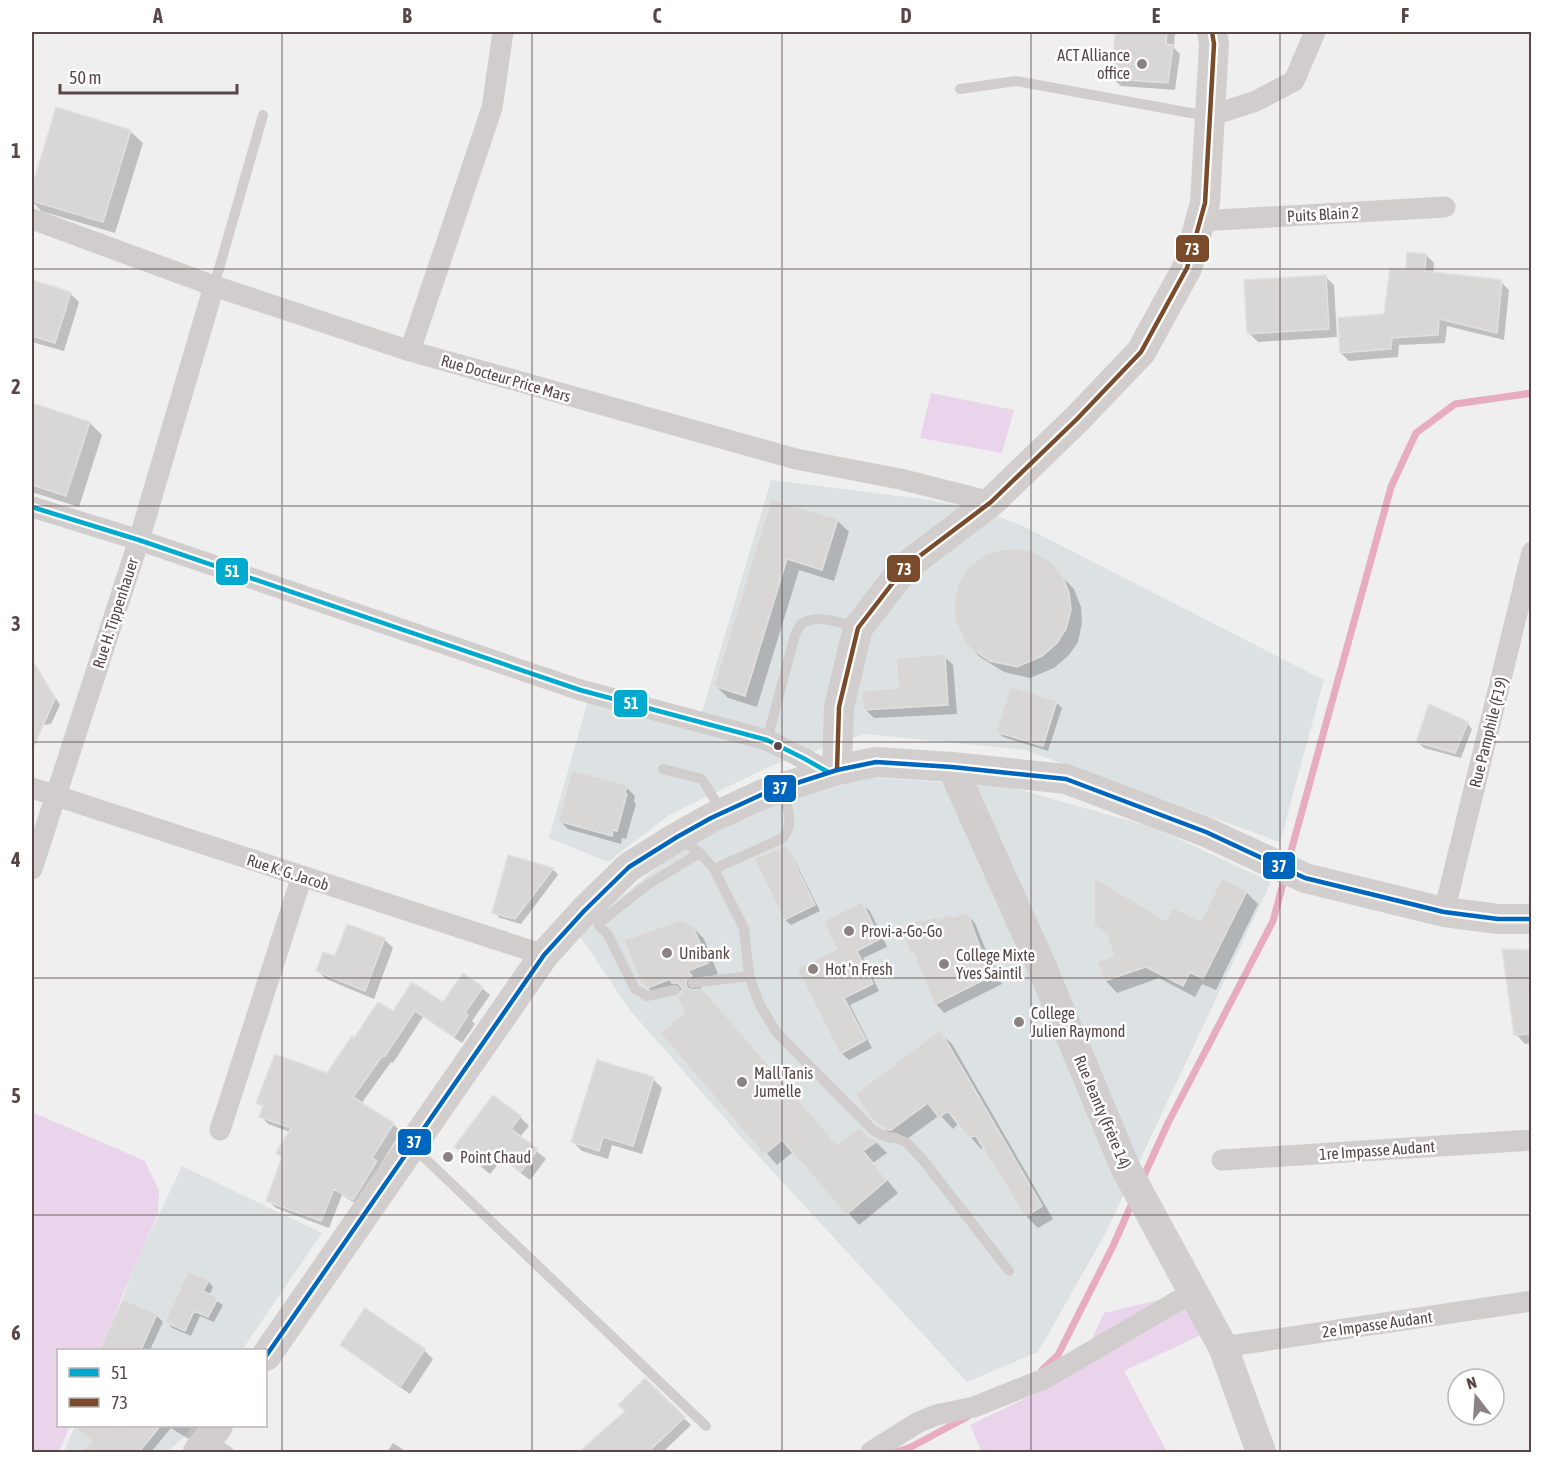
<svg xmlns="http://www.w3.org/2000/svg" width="1563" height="1484" viewBox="0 0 1563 1484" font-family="'Asap Condensed',sans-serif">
<rect width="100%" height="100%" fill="#eeefee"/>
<path fill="#dce2e4" d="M771,480L930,500L980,510L1021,525L1324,680L1280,842L1025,750L865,734L773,765L671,814L608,862L549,838L593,683L702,712Z
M837,775L1011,787L1155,828L1271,882L1105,1234L1038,1352L967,1382L741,1137L629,1009L578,933L667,859L741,817Z
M182,1166L322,1233L242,1350H103L138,1258Z
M75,1426H192L185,1436L167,1452H64Z"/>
<path fill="#e9d4ec" d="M931,393L1014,410L1002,453L920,438Z
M32,1112L145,1161L159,1191L158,1214L138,1258L100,1350H58V1426H70L59,1452H32Z
M1184,1294L1203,1334L1124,1371L1167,1452H982L970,1425L1045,1389L1086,1351L1104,1313Z"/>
<path fill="#0003" d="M1110,32H1175L1174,48L1180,54L1175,90L1121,86L1113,79L1117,32Z
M57,109L130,131L143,143L115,233L41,211L32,201V192Z
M1426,255L1434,263L1433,274L1501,282L1509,290L1504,340L1447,326L1445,343L1399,345L1398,357L1349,361L1341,353L1385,316L1407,271Z
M1325,276L1334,285L1337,337L1258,342L1249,333Z
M32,282L70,293L79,302L64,351L32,342Z
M32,404L90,423L102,435L79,507L32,492Z
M772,501L837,520L849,532L834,581L799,570L757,707L728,698L716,686Z
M1050,564L1074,589L1081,607L1082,623L1078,642L1069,655L1054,668L1030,678L1004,672L980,657L967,645Z
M944,656L953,665L957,714L874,718L865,709L900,690Z
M32,676H40L46,682L60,705L51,724L32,726Z
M1056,702L1062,708L1048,751L1003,737L998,732Z
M1467,723L1472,729L1461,758L1424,748L1418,742Z
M626,787L635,796L634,802L636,804L626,839L622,838L621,844L568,829L559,820Z
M785,847L791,853L820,911L791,925L785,920L756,860Z
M553,869L558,875L521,924L500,918L494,912Z
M1246,892L1258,904L1216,990L1202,984L1195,997L1159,978L1117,993L1105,980L1116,956L1109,937L1096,924L1201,923Z
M862,904L870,911L887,947L863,958L879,991L850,1005L872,1048L849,1060L841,1053L839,950Z
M966,914L975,923L989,958L995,965L1002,984L944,1013L936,1004L926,977L917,957L912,952L924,923L954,918Z
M693,927L704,939L718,974L698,983L702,988L698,991H703L715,1003L838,1147L868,1138L876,1142L887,1153L873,1163L898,1193L859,1225L794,1151L777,1165L663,1033L686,1014L684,992L681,990L660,998L642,983Z
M384,939L393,948L374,999L326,979L317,970L335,958Z
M1532,951V1043L1525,1044L1516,1034Z
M482,988L490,995L472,1021L475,1024L462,1043L423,1017L393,1063L391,1062L361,1104L393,1124L401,1132L380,1165L384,1169L361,1207L342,1195L329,1228L276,1208L268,1200L283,1159L278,1153L290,1132L268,1124L261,1116L264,1108L258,1103L328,1075L355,1040L393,1013L443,1004Z
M940,1032L952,1044L1053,1219L1038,1228L1026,1216L985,1148L981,1149L959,1123L953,1129L940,1115L904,1141L892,1137L872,1116Z
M653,1079L662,1088L642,1154L612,1145L608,1159L582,1151L573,1142Z
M520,1117L529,1126L520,1137L546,1159L530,1180L502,1159L490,1174L456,1146Z
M208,1281L213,1287L209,1296L223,1305L214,1322L200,1316L191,1336L172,1328L167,1322Z
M123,1301L156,1315L163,1322L150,1350H101Z
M342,1345L424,1350L433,1359L410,1394L351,1353Z
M645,1380L691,1425L663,1452H584L583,1451L627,1412Z
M86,1426H200L190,1440L171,1428L151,1452H84L94,1442Z
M393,1443L407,1452H387Z"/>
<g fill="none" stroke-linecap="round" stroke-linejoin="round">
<path stroke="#e7acbe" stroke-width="7" d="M1288,862L1391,487L1416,433L1455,404L1532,393
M1142,1180L1168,1123L1273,921L1285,876
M1042,1370L1058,1355L1113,1246L1133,1201
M897,1452L911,1447L967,1417"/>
</g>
<path fill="#d9d7d6" stroke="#e1e0e0" stroke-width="1.5" d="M1115,32H1167L1166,44L1173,45L1168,83L1112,79Z
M56,107L131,130L103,222L32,201V187Z
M1407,252L1426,254L1425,271L1502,280L1497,333L1439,319L1438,335L1392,338L1391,349L1340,353L1338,318L1384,314L1390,268L1406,269Z
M1326,275L1329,329L1247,334L1244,280Z
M32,280L71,292L55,343L32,336Z
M32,403L90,422L66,496L32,485Z
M771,499L838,519L822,570L787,559L745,696L714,686Z
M1018,548L1034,552L1051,562L1062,575L1069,593L1071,610L1066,629L1057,643L1042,656L1017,667L990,661L966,645L955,619L954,602L958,583L967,569L983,556L998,550Z
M945,654L948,705L863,710L862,691L899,688L896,658Z
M32,659L55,698L32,751Z
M1010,686L1057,701L1043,746L996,732Z
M1429,704L1468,722L1455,753L1416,742Z
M572,770L627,785L625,793L627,794L617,831L613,830L612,836L558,821Z
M786,845L815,905L784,920L754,859Z
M508,855L554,868L515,919L492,913Z
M1094,877L1166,921L1172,907L1201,921L1222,878L1247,891L1203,979L1190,972L1183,986L1146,967L1104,981L1097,962L1114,956L1106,933L1094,925Z
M862,902L880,939L857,951L873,984L844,998L866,1040L840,1054L797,969L837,949L823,921Z
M967,912L983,955L986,954L994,975L934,1005L923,974H922L913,952L910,953L901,927L923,919V921L937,916L938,919L951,914L953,917Z
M681,920L693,926L708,963L688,971L692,976L686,981L687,988L693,990L703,989L837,1145L859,1127L869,1137L877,1141L863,1151L887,1180L846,1215L782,1140L764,1155L660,1033L684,1013L677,997L682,993V988L678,983H672L670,979L648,988L641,984L624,940Z
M347,924L385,938L365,991L316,971L323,952L335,956Z
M1502,949L1532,950V1034L1514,1035Z
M463,973L483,987L465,1013L468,1015L454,1037L415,1011L385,1056L383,1055L353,1097L394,1123L372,1158L377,1161L353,1200L334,1189L321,1221L266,1201L282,1157L276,1153L291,1128L259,1117L263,1106L256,1103L275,1054L327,1073L352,1036L354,1038L378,1002L393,1011L412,982L443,1002Z
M940,1030L1042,1206L1025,1217L976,1136L968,1137L948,1111L939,1118L928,1103L891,1130H888L878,1125L870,1117L855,1094Z
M597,1060L654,1077L633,1146L603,1137L599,1151L571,1142Z
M493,1095L521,1116L511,1129L538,1149L521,1172L492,1151L481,1166L454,1147Z
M188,1271L209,1280L203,1291L218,1298L208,1317L194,1311L185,1331L165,1322Z
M123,1299L157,1314L141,1350H99Z
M365,1308L425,1349L401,1386L340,1345Z
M645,1378L685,1417L648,1452H579L625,1411L618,1405Z
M72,1425H161L139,1452H81L92,1441Z"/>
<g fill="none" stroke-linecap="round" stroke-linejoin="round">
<path stroke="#d1cdcd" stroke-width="10" d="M960,89L1016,81L1207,116
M214,286L263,115
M767,740L795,635C797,631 799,626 803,623C816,614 844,623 858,628
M663,769L702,779L721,810
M680,839L700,853L714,869L744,928L749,976L760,1005L777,1033L874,1131L886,1137L896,1138L907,1143L924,1161L1009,1271
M714,869L783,838C795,823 787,806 782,791
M693,983L749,976
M675,990L647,996L635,989L608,935L598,924L647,885L700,853
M413,1147L706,1426
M209,1439L229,1452"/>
<path stroke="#d1cdcd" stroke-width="21" d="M1210,116L1256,101L1294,81L1315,32
M32,219L214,286L410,351L796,459L900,479L991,502
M1200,221L1445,207
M410,351L492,108L503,32
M32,507L139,540L580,690L767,740L805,759L828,772
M32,788L544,955
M32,869L139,540L214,286
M1444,912L1532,552
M220,1130L302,876
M1222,1160L1532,1140
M1223,1347L1532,1301
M871,1452L917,1423L936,1415L974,1407L1044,1379L1193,1292"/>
<path stroke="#d2cece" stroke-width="30" d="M952,767L1041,965L1125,1167L1223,1347L1261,1452
M837,770L839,707L858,628L905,567L991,502L1077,419L1141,352L1187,268L1205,203L1214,44L1212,32
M266,1356L544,955L584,911L629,867L677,837L711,818L763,794L837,770L876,762L952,767L1066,779L1206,832L1305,878L1444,912L1498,919H1532
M198,1452L218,1426"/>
<defs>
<path id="bus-1" d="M32,507L139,540L580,690L767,740L805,759L828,772"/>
<path id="bus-2" d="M837,770L839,707L858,628L905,567L991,502L1077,419L1141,352L1187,268L1205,203L1214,44L1212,32"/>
<path id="bus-3" d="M266,1356L544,955L584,911L629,867L677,837L711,818L763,794L837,770L876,762L952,767L1066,779L1206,832L1305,878L1444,912L1498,919H1532"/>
</defs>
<use href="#bus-1" stroke="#fff" stroke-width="9"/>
<use href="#bus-2" stroke="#fff" stroke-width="9"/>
<use href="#bus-3" stroke="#fff" stroke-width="9"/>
<use href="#bus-1" stroke="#00a9ce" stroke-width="4.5"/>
<use href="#bus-2" stroke="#7a4b2a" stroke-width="4.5"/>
<use href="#bus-3" stroke="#0065bd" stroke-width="4.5"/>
</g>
<path fill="none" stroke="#594748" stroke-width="1.5" stroke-opacity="0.55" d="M282,32V1452M532,32V1452M782,32V1452M1031,32V1452M1280,32V1452M32,269H1532M32,506H1532M32,742H1532M32,978H1532M32,1215H1532"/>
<g fill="#8d8282" stroke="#fff" stroke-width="2">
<circle cx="1142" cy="64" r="6"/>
<circle cx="849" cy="931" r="6"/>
<circle cx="667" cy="953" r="6"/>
<circle cx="944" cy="964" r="6"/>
<circle cx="813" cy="969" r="6"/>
<circle cx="1019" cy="1022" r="6"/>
<circle cx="742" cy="1082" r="6"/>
<circle cx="448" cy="1157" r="6"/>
</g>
<circle fill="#594748" stroke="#fff" stroke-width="2" cx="778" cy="746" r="5"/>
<g text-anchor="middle" stroke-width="5" stroke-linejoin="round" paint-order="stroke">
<g font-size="16" fill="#594748" stroke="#fff" text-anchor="start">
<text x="1130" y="61" text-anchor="end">ACT Alliance<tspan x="1130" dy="18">office</tspan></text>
<text x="861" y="937">Provi-a-Go-Go</text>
<text x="679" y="959">Unibank</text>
<text x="956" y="961">College Mixte<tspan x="956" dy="18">Yves Saintil</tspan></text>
<text x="825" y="975">Hot 'n Fresh</text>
<text x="1031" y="1019">College<tspan x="1031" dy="18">Julien Raymond</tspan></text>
<text x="754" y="1079">Mall Tanis<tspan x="754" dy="18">Jumelle</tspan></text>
<text x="460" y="1163">Point Chaud</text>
</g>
<g font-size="16" fill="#594748" stroke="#fff">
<text transform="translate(1323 214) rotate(-3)" y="6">Puits Blain 2</text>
<text transform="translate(506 378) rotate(16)" y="6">Rue Docteur Price Mars</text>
<text transform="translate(115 613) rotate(-72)" y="6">Rue H. Tippenhauer</text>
<text transform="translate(1488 732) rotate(-76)" y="6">Rue Pamphile (F19)</text>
<text transform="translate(288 872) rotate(18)" y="6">Rue K. G. Jacob</text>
<text transform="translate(1103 1112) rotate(67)" y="6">Rue Jeanty (Frère 14)</text>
<text transform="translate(1377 1150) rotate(-4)" y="6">1re Impasse Audant</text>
<text transform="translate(1377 1324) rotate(-8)" y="6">2e Impasse Audant</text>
</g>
</g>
<g stroke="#fff" stroke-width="2">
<rect x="1175" y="234" width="35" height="29" rx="6" fill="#7a4b2a"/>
<rect x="886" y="554" width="35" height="29" rx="6" fill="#7a4b2a"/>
<rect x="215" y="557" width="34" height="29" rx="6" fill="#00a9ce"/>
<rect x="613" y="689" width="35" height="29" rx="6" fill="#00a9ce"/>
<rect x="763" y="774" width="34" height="29" rx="6" fill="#0065bd"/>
<rect x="1262" y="851" width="34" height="29" rx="6" fill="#0065bd"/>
<rect x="397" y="1128" width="35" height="28" rx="6" fill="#0065bd"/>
</g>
<g font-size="16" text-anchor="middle" font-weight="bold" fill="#fff">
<text x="1192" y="255">73</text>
<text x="904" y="575">73</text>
<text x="232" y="577">51</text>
<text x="631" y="709">51</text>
<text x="780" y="794">37</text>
<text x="1279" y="872">37</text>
<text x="414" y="1148">37</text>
</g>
<rect width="1563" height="1484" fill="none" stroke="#ffffff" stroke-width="66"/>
<rect x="57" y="1349" width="210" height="78" fill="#ffffff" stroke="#bdb5b6" stroke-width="1.5"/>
<rect x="69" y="1368" width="30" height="9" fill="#00a9ce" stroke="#bdb5b6" stroke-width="1.5"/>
<text x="111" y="1379" font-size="18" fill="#594748">51</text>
<rect x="69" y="1398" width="30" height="9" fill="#7a4b2a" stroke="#bdb5b6" stroke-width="1.5"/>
<text x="111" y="1409" font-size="18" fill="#594748">73</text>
<g transform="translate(1476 1397) rotate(343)"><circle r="28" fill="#ffffff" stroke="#bdb5b6" stroke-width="1.5"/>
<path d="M0-4.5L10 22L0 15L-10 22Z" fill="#8d8282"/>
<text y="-9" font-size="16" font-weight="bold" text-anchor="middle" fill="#594748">N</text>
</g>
<path d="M60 84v9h177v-9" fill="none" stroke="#594748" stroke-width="3"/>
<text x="69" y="84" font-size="18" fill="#594748" stroke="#ffffff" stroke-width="4.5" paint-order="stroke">50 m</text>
<rect x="33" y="33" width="1497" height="1418" fill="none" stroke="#594748" stroke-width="2"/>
<g font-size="20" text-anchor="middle" font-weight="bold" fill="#594748">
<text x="158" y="23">A</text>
<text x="407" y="23">B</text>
<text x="657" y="23">C</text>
<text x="906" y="23">D</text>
<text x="1156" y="23">E</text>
<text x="1405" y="23">F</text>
<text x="16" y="158">1</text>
<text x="16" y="394">2</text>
<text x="16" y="631">3</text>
<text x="16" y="867">4</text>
<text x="16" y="1103">5</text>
<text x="16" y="1340">6</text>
</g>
</svg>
